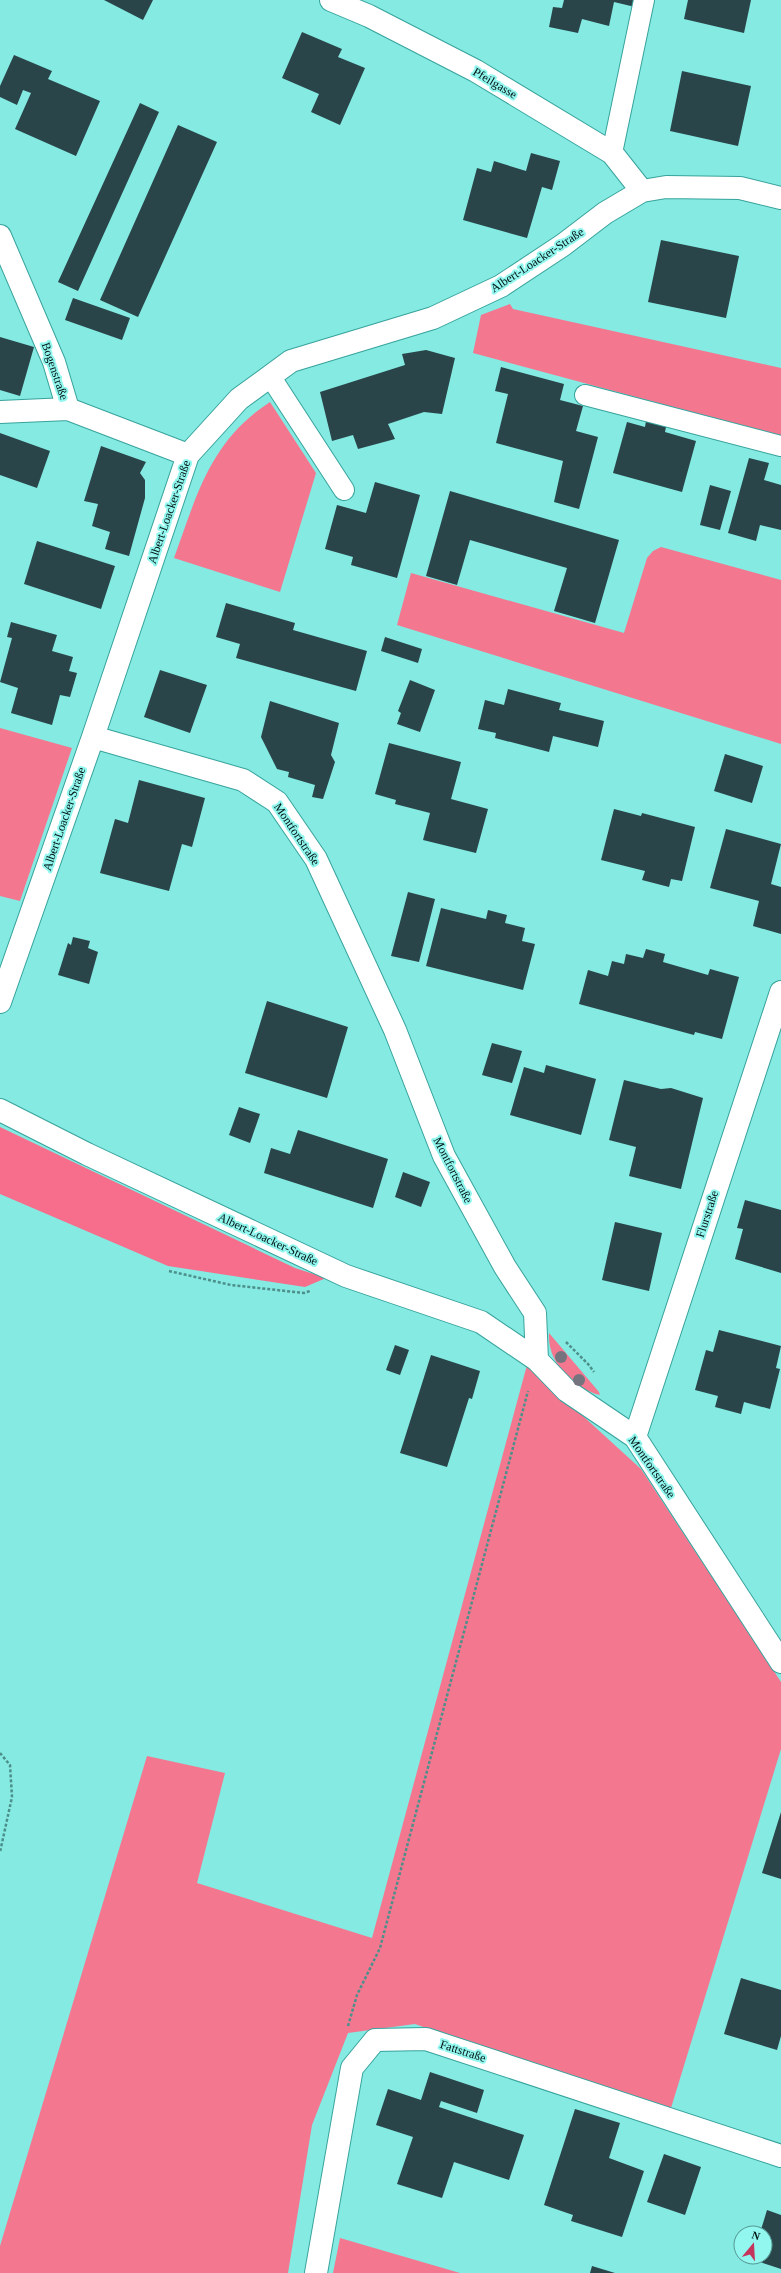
<svg xmlns="http://www.w3.org/2000/svg" width="781" height="2273" viewBox="0 0 781 2273" font-family="'Times New Roman',serif">
<rect width="100%" height="100%" fill="#84eae2"/>
<path fill="#f47790" d="M510,304L513,309L781,368V436L473,353L481,315Z
M270,402L316,473L280,592L174,558C197,495 210,441 270,402Z
M661,547L781,580V744L397,625L411,573L624,633L647,558L653,551Z
M0,728L72,748L20,901L0,896Z
M549,1333L599,1392L600,1395C573,1388 547,1362 549,1333Z
M527,1365L641,1469L781,1682V1749L671,2108L483,2048L415,2024L348,2033L312,2125L288,2273H0V2246L147,1756L225,1773L197,1883L372,1938Z
M340,2238L460,2273H333Z"/>
<path fill="#f66e8b" d="M0,1127L295,1268L326,1278L305,1287L168,1266L0,1194Z"/>
<path fill="#2a454a" d="M104,0H153L143,20Z
M564,0H636L635,7L614,2L609,26L582,19L578,33L549,27L553,7L562,8Z
M688,0H751L744,33L684,19Z
M302,32L342,49L338,57L365,68L340,125L311,112L319,94L282,78Z
M14,55L52,71L48,79L100,101L76,156L15,129L31,93L23,90L17,105L0,97V86Z
M682,71L751,86L738,146L670,131Z
M140,103L159,112L78,291L58,282Z
M178,125L217,142L138,317L100,300Z
M531,153L560,161L552,190L542,187L527,238L463,220L477,168L491,172L494,161L526,171Z
M661,240L739,256L726,318L648,302Z
M73,298L130,318L122,340L65,320Z
M0,337L34,347L20,396L0,390Z
M426,350L455,358L442,414L424,412L388,424L395,439L358,449L353,435L332,441L320,392L405,365L402,354Z
M501,367L564,384L560,400L583,406L576,431L598,437L579,509L554,502L563,461L496,443L508,394L495,391Z
M646,421L666,427L665,432L696,441L682,492L613,473L627,422L645,427Z
M0,433L50,451L37,488L0,475Z
M101,446L146,462L140,473L145,480V498L129,556L105,549L110,532L92,526L98,504L84,501Z
M749,458L769,463L764,480L781,485V530L760,525L756,541L728,533Z
M375,482L420,495L397,578L351,565L353,557L325,549L337,505L366,513Z
M710,485L731,491L720,530L700,525Z
M450,491L619,540L595,623L554,611L567,568L470,540L457,585L426,576Z
M37,541L115,566L101,609L24,584Z
M226,603L295,623L293,630L367,651L356,691L236,658L240,644L216,637Z
M11,622L57,635L52,651L73,657L69,671L77,673L70,697L60,695L52,725L11,713L18,688L0,682L12,638L7,637Z
M385,637L422,649L418,663L381,651Z
M160,670L207,685L190,733L144,717Z
M410,680L435,690L420,732L397,724L401,713L398,711Z
M508,689L561,703L559,710L604,721L598,747L553,736L549,752L495,738L496,733L478,729L485,700L504,705Z
M270,701L339,723L331,755L335,762L323,799L312,797L315,785L288,777L289,772L277,769L261,737Z
M389,743L461,762L451,799L488,809L476,853L423,840L430,813L395,804L396,800L375,794Z
M725,754L763,766L752,803L714,791Z
M139,780L205,798L192,847L182,844L169,891L100,873L115,819L128,823Z
M614,809L641,816L642,813L695,827L682,881L671,879L669,887L642,880L645,871L601,860Z
M726,829L781,844L771,884L781,887V934L753,926L759,901L710,888Z
M408,892L435,899L419,962L391,956Z
M441,908L486,919L488,910L507,915L505,923L525,928L522,941L535,944L523,990L426,966Z
M73,937L90,941L88,948L98,952L89,984L58,975L68,943L71,945Z
M646,949L665,954L663,962L708,975L710,969L739,977L722,1039L695,1032L694,1035L579,1004L588,970L608,976L612,961L624,964L626,954L643,958Z
M267,1001L348,1027L327,1098L245,1073Z
M492,1043L522,1051L512,1083L482,1075Z
M546,1065L596,1079L581,1135L510,1115L524,1067L544,1073Z
M624,1080L661,1089L671,1088L703,1098L681,1189L629,1176L636,1147L609,1140Z
M239,1107L260,1114L250,1143L229,1135Z
M298,1130L388,1159L373,1208L264,1173L271,1148L290,1154Z
M403,1172L430,1182L421,1207L395,1197Z
M745,1200L781,1210V1273L735,1259L743,1229L737,1228Z
M615,1222L662,1233L649,1291L602,1280Z
M719,1330L781,1346L776,1368L780,1369L770,1409L744,1402L741,1414L715,1407L718,1396L695,1390L706,1350L713,1352Z
M395,1345L409,1350L400,1375L386,1370Z
M431,1355L480,1371L472,1399L469,1398L447,1467L400,1453Z
M781,1812V1879L762,1873Z
M741,1978L781,1990V2036L777,2050L724,2034Z
M430,2072L484,2090L477,2113L441,2101L439,2107L524,2135L509,2180L454,2162L442,2198L397,2184L413,2137L376,2125L388,2089L421,2100Z
M575,2109L620,2123L609,2158L644,2171L622,2237L571,2221L573,2215L544,2205Z
M664,2154L701,2167L685,2215L647,2202Z
M767,2210L781,2215V2269L751,2259L752,2257H765V2233H760Z
M592,2266L615,2273H590Z"/>
<g fill="none" stroke-linecap="round" stroke-linejoin="round">
<defs>
<path id="service" d="M612,153L644,0
M270,376L344,490
M585,395L781,446"/>
<path id="minor" d="M331,0L369,16L476,71L612,153L642,191
M0,236L54,362L68,409L188,455
M0,412L68,409
M93,737L243,780L277,802L316,859L395,1030L444,1156L505,1267L535,1313L537,1360
M0,1002L93,737L188,455L239,399L291,361L433,318L501,286L563,245L605,213L642,191L666,187L740,188L781,198
M0,1110L87,1154L346,1276L481,1322L537,1360L567,1391L635,1437L781,1662
M635,1437L781,992
M316,2273L352,2068L375,2040L426,2039L781,2156"/>
</defs>
<use href="#service" stroke="#37a39c" stroke-width="22"/>
<use href="#minor" stroke="#37a39c" stroke-width="24"/>
<path stroke="#4d8f8a" stroke-width="2.5" stroke-dasharray="3 2" stroke-linecap="butt" d="M169,1271L231,1285L304,1293L310,1291
M566,1342L588,1364L594,1372
M0,1753L10,1765L12,1797L0,1852
M348,2026L357,1995L380,1948L528,1391"/>
<use href="#service" stroke="#fff" stroke-width="20"/>
<use href="#minor" stroke="#fff" stroke-width="22"/>
</g>
<g fill="#75747e">
<circle cx="561" cy="1357" r="6"/>
<circle cx="579" cy="1380" r="6"/>
</g>
<g text-anchor="middle" stroke-width="4" stroke-linejoin="round" paint-order="stroke">
<g font-size="12" fill="#001110" stroke="#91f7ef">
<text transform="translate(495 83) rotate(31)" y="4">Pfeilgasse</text>
<text transform="translate(537 260) rotate(-33)" y="4">Albert-Loacker-Straße</text>
<text transform="translate(55 371) rotate(71)" y="4">Bogenstraße</text>
<text transform="translate(169 512) rotate(-71)" y="4">Albert-Loacker-Straße</text>
<text transform="translate(64 819) rotate(-71)" y="4">Albert-Loacker-Straße</text>
<text transform="translate(297 834) rotate(56)" y="4">Montfortstraße</text>
<text transform="translate(453 1170) rotate(63)" y="4">Montfortstraße</text>
<text transform="translate(707 1214) rotate(-72)" y="4">Flurstraße</text>
<text transform="translate(268 1239) rotate(25)" y="4">Albert-Loacker-Straße</text>
<text transform="translate(652 1467) rotate(55)" y="4">Montfortstraße</text>
<text transform="translate(463 2051) rotate(18)" y="4">Fattstraße</text>
</g>
</g>
<g transform="translate(753 2245) rotate(18)"><circle r="19" fill="#91f7ef" stroke="#579b96"/>
<path d="M0-3L7 15L0 10L-7 15Z" fill="#c5365d"/>
<text y="-6" font-size="11" font-weight="bold" text-anchor="middle" fill="#001110">N</text>
</g>
</svg>
